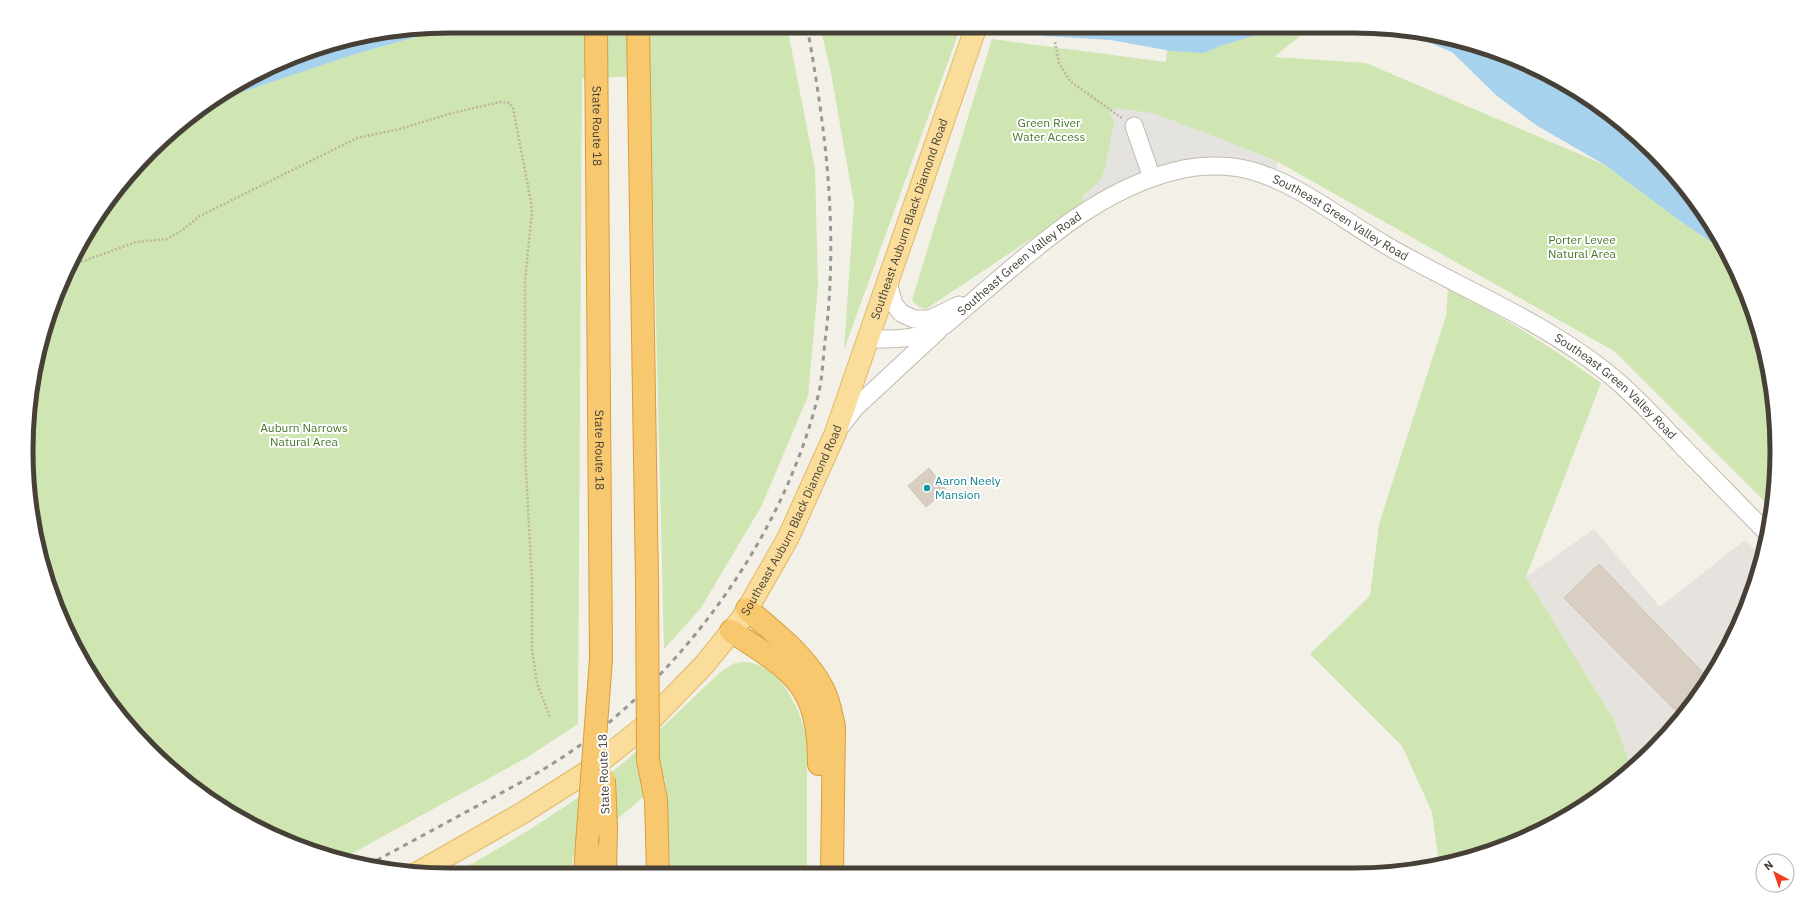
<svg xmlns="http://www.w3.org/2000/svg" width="1803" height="901" viewBox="0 0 1803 901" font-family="'IBM Plex Sans',sans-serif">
<rect width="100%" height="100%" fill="#f3f0e8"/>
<path fill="#e6e2dd" d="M1594,529L1660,607L1745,540L1763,558L1733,638L1672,730L1631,766L1614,720L1526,577Z"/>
<path fill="#cfe6b2" d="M455,26H787L815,169L818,285L808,396L762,505L701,608L664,649L650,76L582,78L578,724L526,758L340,860L263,831L192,787L150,751L98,687L70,638L41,561L30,506L27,423L34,367L58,288L97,215L132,170L192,114L207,104L237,93L352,55Z
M820,26H961L844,350L854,204L831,73Z
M1169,27H1311L1274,57L1366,63L1605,165L1683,223L1726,252L1754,314L1773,395L1776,478L1771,508L1614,351L1278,162L1241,147L1085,203L926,309L919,307L912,300L992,39L1166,62Z
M1448,289C1502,316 1552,347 1601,383L1526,577L1614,720L1631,766L1589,803L1515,843L1439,863L1432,812L1402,746L1310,654L1370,596L1379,524L1446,316Z
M743,662C780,662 799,707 807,738V873H671L665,779L573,856L571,874H454C511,842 566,809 617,768C653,738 687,703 722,671L735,663Z"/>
<path fill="#e5e3e0" d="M1118,108L1156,114L1208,134L1278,162L1276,170L1246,162L1218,158L1085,203L1082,197L1101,179L1105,169L1114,122L1109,112Z"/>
<path fill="#a7d2ee" d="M455,26L352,55L207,104L238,83L314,49L368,34Z
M997,27H1380L1462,40L1540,70L1611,114L1672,170L1720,238L1726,252L1683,223L1605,165L1536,125L1497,96L1452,52L1425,41L1358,31L1290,28L1260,34L1223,45L1204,53L1171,51L1111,40L1045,36Z"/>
<path fill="#d8cec1" stroke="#cfc3b1" d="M929,468L946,490L926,507L908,486Z
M1599,564L1707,677L1681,716L1564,598Z"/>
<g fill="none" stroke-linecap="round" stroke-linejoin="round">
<defs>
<g id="minor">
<path d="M1134,126L1152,178"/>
<path d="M888,283L894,304L901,313L914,319H930L959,305"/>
<path id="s1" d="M869,339C899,339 918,340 945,325C1013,269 1087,192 1175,171C1198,165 1226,164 1249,170C1296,182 1343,220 1384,244C1457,287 1538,318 1605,371C1633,393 1658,421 1683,447C1711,476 1739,504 1767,533"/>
<path d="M840,427L856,407L938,331"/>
</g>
<g id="major">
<path id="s2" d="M417,873L524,812L587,772L645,726L704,665L743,617L788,538L835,434L976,27"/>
</g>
<g id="highway">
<path id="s3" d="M596,26L601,659"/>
<path d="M638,26L647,582"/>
<path d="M747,609C775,633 806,656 823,689C829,700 831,714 834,727L832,873"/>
<path d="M731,631C793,671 819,684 819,764"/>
<path d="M648,760L656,800L658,873"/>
<path d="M585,874L587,844"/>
<path d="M605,874L606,827"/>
</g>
</defs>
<use href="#minor" stroke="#c2baae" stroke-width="19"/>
<use href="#major" stroke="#dfba6a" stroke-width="23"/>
<use href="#highway" stroke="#d89d3e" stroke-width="24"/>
<path stroke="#c0b39d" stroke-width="2.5" stroke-dasharray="2 2" stroke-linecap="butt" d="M1055,42L1059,63L1070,81L1123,119
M70,266L136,242L167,239L181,231L200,216L357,138L400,129L452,113L500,102L510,103L513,108L531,202L532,212L525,280V452L532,583V650L537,683L550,717"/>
<use href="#minor" stroke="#fff" stroke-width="17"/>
<use href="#major" stroke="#fadd9a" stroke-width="21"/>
<use href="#highway" stroke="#f8c86e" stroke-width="22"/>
<path stroke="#979797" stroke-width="3" stroke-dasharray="5 5" stroke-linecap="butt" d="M368,865C405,845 442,825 479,805C516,785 553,766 587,740C696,657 787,526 819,392C823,374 823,353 826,334C838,228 826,131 807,26"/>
<defs>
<path id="highway-bridge" d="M647,582L648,760
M604,779L606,827
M587,844L601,659"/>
</defs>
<use href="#highway-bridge" stroke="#d89d3e" stroke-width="24" stroke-linecap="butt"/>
<use href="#highway-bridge" stroke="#f8c86e" stroke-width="22"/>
</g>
<circle fill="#0f9aa8" stroke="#fff" stroke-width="1.5" cx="927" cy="488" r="4"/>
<g text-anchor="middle" stroke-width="4" stroke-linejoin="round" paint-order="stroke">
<g font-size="12" fill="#49762c" stroke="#fff">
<text x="1049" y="127">Green River<tspan x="1049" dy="14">Water Access</tspan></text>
<text x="1582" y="244">Porter Levee<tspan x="1582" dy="14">Natural Area</tspan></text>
<text x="304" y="432">Auburn Narrows<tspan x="304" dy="14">Natural Area</tspan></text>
</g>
<g font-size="12" fill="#464037" stroke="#fff">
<text dy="4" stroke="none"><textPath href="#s3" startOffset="100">State Route 18</textPath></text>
<text dy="4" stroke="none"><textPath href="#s1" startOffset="536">Southeast Green Valley Road</textPath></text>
<text dy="4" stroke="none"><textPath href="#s2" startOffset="851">Southeast Auburn Black Diamond Road</textPath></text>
<text dy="4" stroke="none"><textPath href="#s1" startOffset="175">Southeast Green Valley Road</textPath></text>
<text dy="4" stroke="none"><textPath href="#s1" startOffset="860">Southeast Green Valley Road</textPath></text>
<text dy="4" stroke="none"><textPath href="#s3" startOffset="424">State Route 18</textPath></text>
<text dy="4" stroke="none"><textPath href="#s2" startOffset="527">Southeast Auburn Black Diamond Road</textPath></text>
<text transform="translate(604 774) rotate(-92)" y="4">State Route 18</text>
</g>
<g font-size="12" fill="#0d838f" stroke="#fff" text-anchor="start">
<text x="935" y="485">Aaron Neely<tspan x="935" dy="14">Mansion</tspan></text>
</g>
</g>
<path d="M0 0H1803V901H0ZM450 33H1353A417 417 0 0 1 1770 450V451A417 417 0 0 1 1353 868H450A417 417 0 0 1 33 451V450A417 417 0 0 1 450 33Z" fill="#fff" fill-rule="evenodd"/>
<path fill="none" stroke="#464037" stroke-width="5" d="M450 33H1353A417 417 0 0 1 1770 450V451A417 417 0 0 1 1353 868H450A417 417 0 0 1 33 451V450A417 417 0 0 1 450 33Z"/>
<g transform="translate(1775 873) rotate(320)"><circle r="19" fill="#ffffff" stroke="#b5b3af"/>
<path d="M0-3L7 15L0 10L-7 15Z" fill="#f23d20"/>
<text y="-6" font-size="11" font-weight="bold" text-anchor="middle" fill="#464037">N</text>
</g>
</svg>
